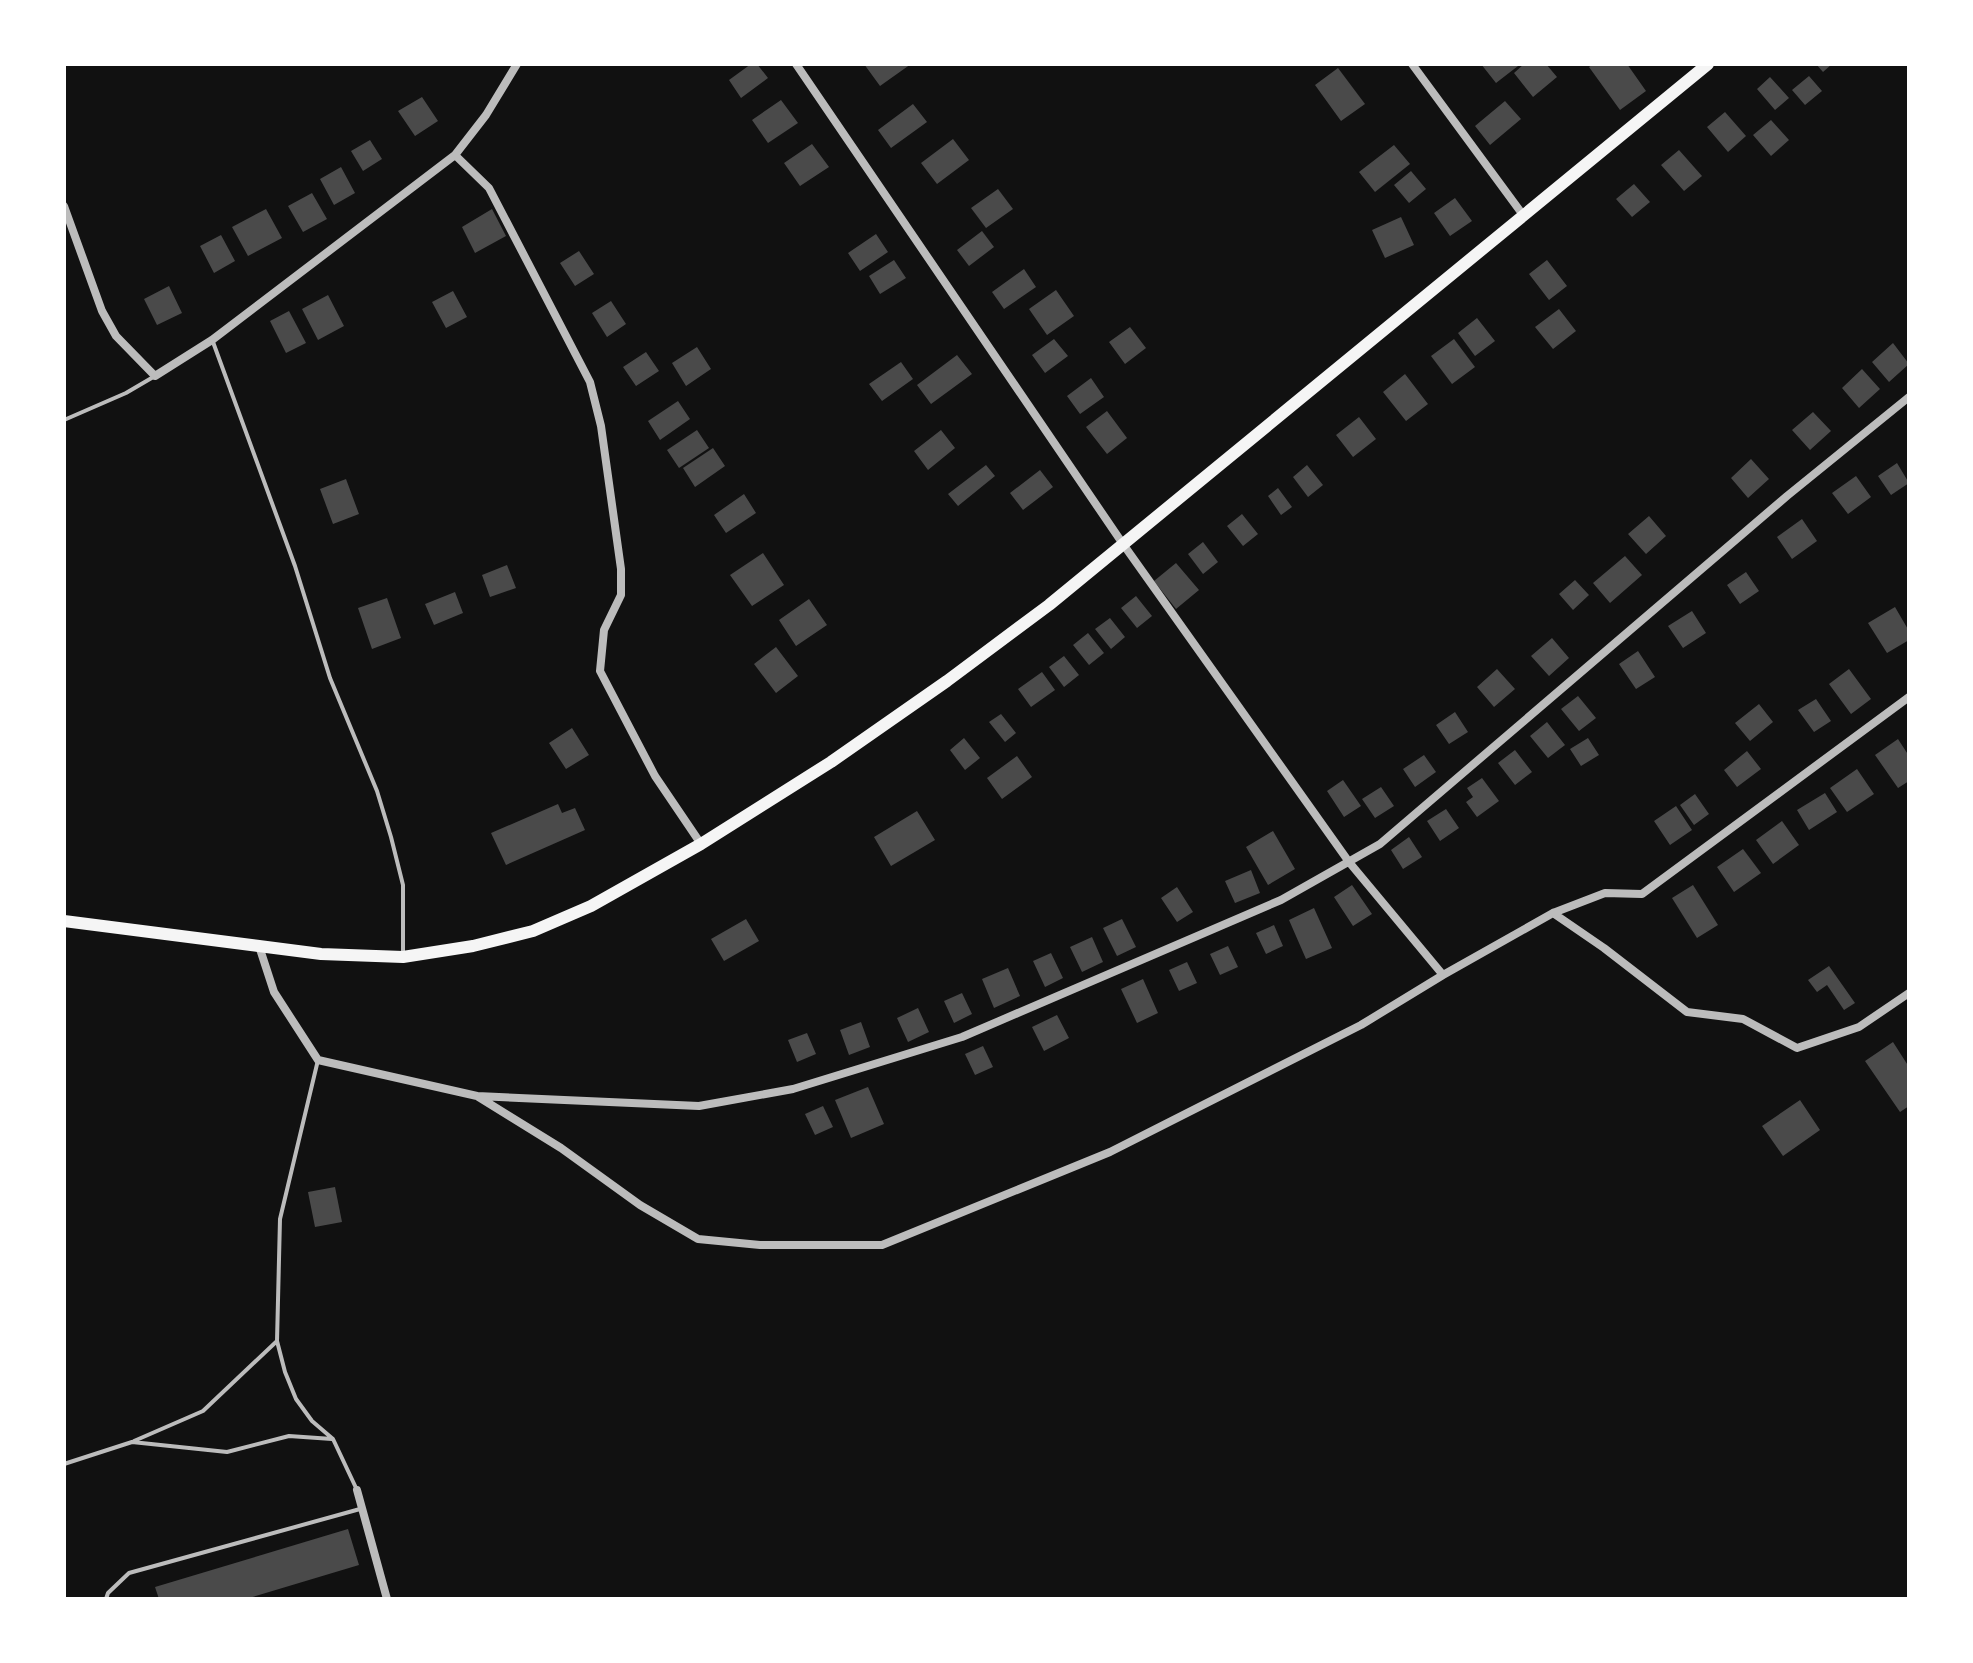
<svg xmlns="http://www.w3.org/2000/svg" width="1973" height="1663" viewBox="0 0 1973 1663" font-family="Rubik,sans-serif">
<rect width="100%" height="100%" fill="#111"/>
<path fill="#4a4a4a" d="M751,64H757L768,78L741,98L729,80Z
M864,64H911L880,86Z
M1481,64H1517L1518,66L1496,83Z
M1524,64H1546L1557,77L1533,97L1514,73Z
M1593,64H1627L1646,91L1620,110L1589,67Z
M1816,64H1832L1823,72Z
M1338,68L1365,104L1341,121L1315,85Z
M1809,76L1822,91L1805,105L1792,90Z
M1770,77L1789,98L1775,110L1757,89Z
M422,97L438,121L415,136L398,111Z
M781,100L798,123L768,143L752,120Z
M1505,101L1521,119L1490,145L1475,126Z
M913,104L927,122L891,148L878,130Z
M1725,112L1746,136L1728,152L1707,127Z
M1771,120L1789,140L1771,156L1753,135Z
M953,139L969,160L937,184L921,163Z
M370,140L382,159L363,171L351,151Z
M812,144L829,167L800,186L784,163Z
M1394,145L1410,164L1375,192L1359,172Z
M1679,150L1702,176L1684,191L1661,165Z
M341,167L355,193L334,205L320,179Z
M1411,171L1426,189L1409,203L1394,185Z
M1634,184L1650,202L1632,217L1616,199Z
M998,189L1013,209L986,228L971,208Z
M312,193L327,219L303,232L288,206Z
M1455,198L1472,221L1450,236L1434,213Z
M266,209L282,238L248,256L232,227Z
M492,209L506,236L475,253L462,227Z
M1401,217L1414,245L1385,258L1372,230Z
M982,231L994,247L969,266L957,250Z
M876,234L888,252L860,271L848,253Z
M221,235L235,261L214,273L200,246Z
M579,251L594,274L575,286L560,263Z
M894,260L906,278L880,294L869,276Z
M1547,260L1567,286L1549,300L1529,274Z
M1024,269L1036,287L1004,309L992,292Z
M169,286L182,313L157,325L144,299Z
M1056,290L1074,316L1047,335L1029,309Z
M453,291L467,317L446,328L432,302Z
M328,295L344,326L318,340L302,309Z
M611,301L626,324L607,337L592,313Z
M1559,309L1576,331L1553,349L1535,327Z
M289,311L306,343L286,353L270,321Z
M1477,318L1495,341L1475,356L1458,333Z
M1130,327L1146,348L1125,364L1109,342Z
M1054,339L1068,356L1045,373L1032,355Z
M1454,339L1475,367L1452,384L1431,356Z
M1893,343L1909,364L1889,382L1872,362Z
M697,347L711,369L686,386L672,363Z
M646,352L659,371L636,386L623,367Z
M957,355L972,374L931,404L917,385Z
M901,362L913,379L882,401L869,384Z
M1862,369L1880,389L1859,408L1842,388Z
M1405,374L1428,404L1406,421L1383,392Z
M1091,378L1104,397L1080,414L1067,396Z
M678,401L690,419L660,440L648,421Z
M1107,411L1127,438L1107,454L1086,427Z
M1813,412L1831,431L1810,450L1792,430Z
M1359,417L1376,439L1353,457L1336,435Z
M697,430L709,448L679,468L667,450Z
M941,430L955,448L928,470L914,451Z
M713,448L725,466L695,487L683,468Z
M1751,459L1769,479L1748,498L1731,478Z
M1897,463L1909,483L1891,495L1878,476Z
M986,465L995,476L958,506L948,494Z
M1307,465L1323,485L1308,497L1293,477Z
M1040,470L1053,487L1023,510L1010,493Z
M1856,476L1871,497L1848,514L1832,493Z
M346,479L359,514L333,524L320,489Z
M1278,488L1292,507L1281,515L1268,496Z
M744,494L756,513L726,533L714,515Z
M1242,514L1258,534L1243,546L1227,526Z
M1649,516L1666,536L1646,554L1628,534Z
M1802,519L1817,541L1792,559L1777,537Z
M1203,542L1218,562L1203,574L1188,554Z
M763,553L784,585L752,606L730,575Z
M1625,556L1642,575L1610,603L1593,583Z
M1176,563L1199,590L1176,609L1154,581Z
M507,565L516,588L490,597L482,575Z
M1746,572L1759,591L1740,604L1727,585Z
M1575,580L1589,595L1573,610L1559,594Z
M455,592L463,613L434,625L425,604Z
M1136,596L1152,616L1137,628L1121,608Z
M387,598L401,638L372,649L358,608Z
M809,599L827,625L796,646L779,620Z
M1895,607L1909,631V640L1887,653L1868,623Z
M1692,611L1706,633L1683,648L1668,626Z
M1110,618L1125,637L1111,649L1095,629Z
M1088,633L1104,653L1089,665L1073,645Z
M1552,638L1569,658L1549,676L1531,656Z
M776,647L798,676L776,693L754,664Z
M1638,651L1655,677L1636,689L1619,664Z
M1064,656L1079,675L1064,687L1049,667Z
M1497,669L1515,689L1494,707L1477,687Z
M1849,669L1871,699L1851,714L1829,684Z
M1042,672L1055,690L1031,707L1018,689Z
M1578,696L1596,718L1579,731L1561,709Z
M1816,699L1831,721L1814,732L1798,710Z
M1759,704L1773,722L1750,741L1735,723Z
M1455,712L1468,732L1449,744L1436,725Z
M1001,714L1016,733L1005,742L989,722Z
M1547,722L1565,745L1548,758L1530,736Z
M572,728L589,755L566,769L549,743Z
M964,738L980,758L965,770L950,750Z
M1588,738L1599,755L1581,766L1570,749Z
M1898,739L1909,756V781L1898,788L1875,755Z
M1515,750L1532,772L1515,785L1498,763Z
M1747,751L1761,769L1737,787L1724,770Z
M1424,755L1436,772L1415,787L1403,769Z
M1017,756L1032,777L1002,799L987,778Z
M1857,769L1874,794L1847,812L1830,788Z
M1482,778L1499,801L1477,817L1466,802L1473,797L1467,788Z
M1343,780L1361,806L1344,817L1327,791Z
M1381,787L1394,806L1375,818L1362,799Z
M1825,793L1837,812L1809,830L1797,810Z
M1695,794L1709,814L1694,825L1680,805Z
M558,804L562,813L575,808L585,830L506,865L491,833Z
M1676,806L1692,830L1670,845L1654,821Z
M1446,809L1459,828L1440,841L1427,821Z
M917,811L935,840L891,866L874,837Z
M1782,821L1799,845L1773,864L1756,840Z
M1273,831L1295,869L1268,885L1246,847Z
M1409,837L1422,857L1403,869L1391,850Z
M1743,849L1761,873L1734,892L1717,867Z
M1251,870L1260,893L1235,903L1225,881Z
M1352,885L1372,914L1353,926L1334,897Z
M1693,885L1718,925L1697,938L1672,898Z
M1177,887L1193,912L1177,922L1161,898Z
M1314,908L1332,948L1306,959L1289,920Z
M746,919L759,941L724,961L711,939Z
M1122,919L1136,947L1117,956L1103,928Z
M1274,925L1283,946L1266,954L1256,933Z
M1092,937L1103,962L1082,972L1070,947Z
M1228,946L1238,967L1220,975L1210,954Z
M1051,953L1063,978L1045,987L1033,961Z
M1187,962L1197,983L1179,991L1169,970Z
M1829,966L1855,1003L1844,1010L1827,985L1817,992L1808,980Z
M1008,968L1020,996L994,1008L982,979Z
M1143,979L1158,1013L1137,1023L1121,989Z
M962,993L972,1014L954,1023L944,1001Z
M918,1008L929,1032L908,1042L897,1018Z
M1057,1015L1069,1038L1044,1051L1032,1027Z
M861,1022L870,1047L849,1055L840,1030Z
M807,1033L816,1054L797,1062L788,1040Z
M1893,1042L1909,1067V1106L1900,1112L1865,1061Z
M983,1046L993,1067L975,1075L965,1054Z
M868,1087L884,1124L851,1138L835,1100Z
M1800,1100L1820,1130L1783,1156L1762,1126Z
M823,1106L833,1127L815,1135L805,1114Z
M335,1187L342,1222L315,1227L308,1192Z
M348,1529L359,1565L246,1599H159L155,1587Z"/>
<g fill="none" stroke-linecap="round" stroke-linejoin="round">
<path stroke="#bcbcbc" stroke-width="4" d="M213,342L295,566L330,678L377,791L391,837L403,885V956
M64,420L126,393L155,376
M318,1060L280,1219L277,1341L285,1372L296,1399L312,1421L333,1439L357,1490
M134,1441L203,1411L277,1341
M64,1464L132,1442L227,1452L289,1436L332,1439
M106,1599L108,1593L129,1573L360,1509"/>
<path stroke="#bcbcbc" stroke-width="8" d="M796,64L1123,544L1349,862L1443,975
M1412,64L1523,215
M455,155L489,188L590,382L601,426L621,569V595L604,630L600,671L655,776L701,844
M64,206L102,311L116,336L155,376L212,340L455,155L486,115L517,64
M1553,913L1604,948L1687,1012L1743,1019L1797,1048L1859,1027L1909,993
M259,946L274,992L318,1060L477,1096L561,1148L640,1205L698,1239L760,1245H882L1110,1152L1361,1025L1443,975L1553,913L1605,893L1642,894L1909,697
M477,1096L699,1106L793,1089L962,1037L1281,900L1380,844L1787,496L1909,397
M357,1490L387,1599"/>
<path stroke="#f5f5f5" stroke-width="12" d="M64,921L321,954L403,957L473,946L533,931L591,906L701,844L831,762L947,681L1049,605L1708,64"/>
</g>
<rect width="1973" height="1663" fill="none" stroke="#ffffff" stroke-width="132"/>
</svg>
